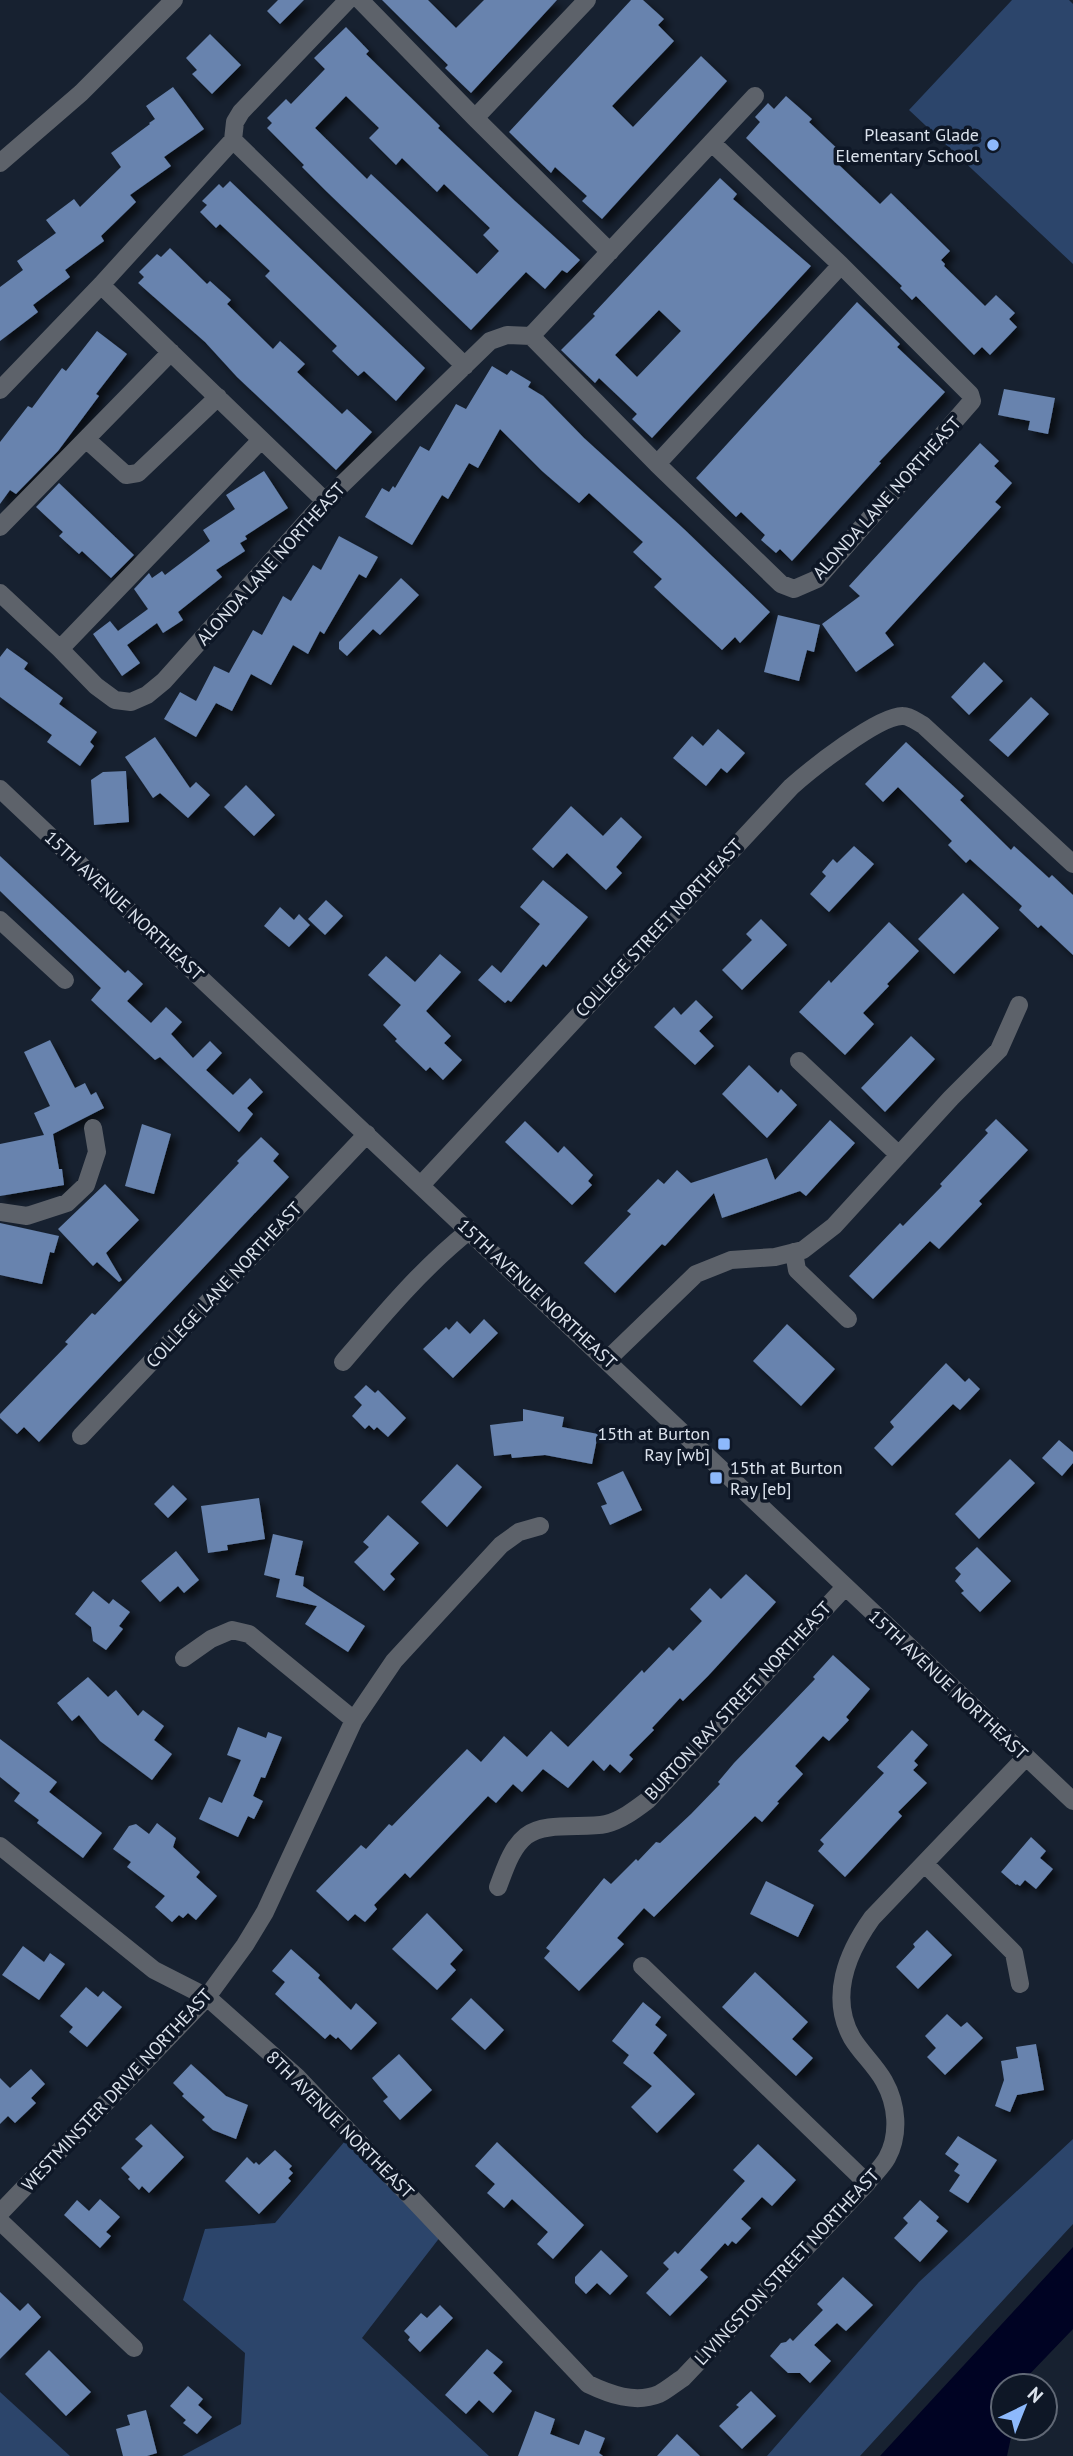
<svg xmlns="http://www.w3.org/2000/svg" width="1073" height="2456" viewBox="0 0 1073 2456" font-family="'PT Sans',sans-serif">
<defs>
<filter id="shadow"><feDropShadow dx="6" dy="6" stdDeviation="3.5" flood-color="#0009"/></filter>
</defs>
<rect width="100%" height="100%" fill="#172130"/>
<path fill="#2c456b" d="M1012,0H1069L1073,4V264L909,110Z
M351,2134L444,2232L362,2338L489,2456H182L241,2424L245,2353L183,2300L205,2229L275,2223Z
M1073,2139V2224L860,2456H767L919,2282Z
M0,2392L70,2456H0Z"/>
<path fill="#000323" d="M1073,2247V2329L1024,2380L1022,2386H1003V2428H1013L1007,2456H880Z"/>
<path fill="#6783ae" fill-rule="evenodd" filter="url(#shadow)" d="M278,0H304L280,24L267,11Z
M382,0H428L456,28L484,0H557L471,93L445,68L448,65Z
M631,0H643L664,19L658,25L674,41L612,106L633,127L701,56L727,81L602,219L582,201L587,196L555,167L551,173L509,132Z
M346,27L369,51L366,54L440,126L438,128L515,201L580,260L567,273L562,270L545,289L526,272L471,330L326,191L302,167L304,165L267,128L272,123L267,118L286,99L291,104L325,69L314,58ZM346,96L379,128L369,138L396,165L402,158L437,192L444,184L490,228L483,235L499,251L477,274L371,174L367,179L315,128Z
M210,34L241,65L212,94L192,74L197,70L186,58Z
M173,87L204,129L164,157L171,166L130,195L136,202L101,236L104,241L65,270L70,277L33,305L38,312L0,341V287L23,270L17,261L56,233L46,220L74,199L80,207L121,167L111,153L150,124L149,123L155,119L146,106Z
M786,96L812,119L809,122L844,155L837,163L880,204L891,193L950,251L941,260L945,264L944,266L985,306L996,295L1015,313L1009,319L1017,327L990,355L982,347L974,355L916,296L912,300L900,288L902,286L876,261L746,138L760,122L755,117L768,103L774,109Z
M720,178L737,194L733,199L811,266L652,438L632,419L637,414L599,378L595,383L561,350L595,316L593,314ZM659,310L681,331L637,377L615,355Z
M230,181L425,368L396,401L364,371L358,376L332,351L337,346L265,276L270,271L220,224L216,228L200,212L207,205L202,201L219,184L223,188Z
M170,248L207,284L210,281L231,300L227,304L273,349L280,341L305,364L297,372L342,414L347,409L372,432L336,470L237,377L205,342L138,283L144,277L139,272L157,254L161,257Z
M857,302L900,344L897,347L945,392L879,462L881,463L792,561L780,549L776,553L761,540L765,535L741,512L736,517L696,478Z
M97,331L127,354L96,394L99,396L58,451L16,494L10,490L0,504V442L28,406L32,408L62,368L66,371Z
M492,366L507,375L511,370L531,382L528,387L543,396L584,438L684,529L770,612L740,643L735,637L722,650L654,587L662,579L633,552L643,542L589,493L579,503L542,471L500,429L478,468L469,463L448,499L442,495L412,545L365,517L382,488L389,492L393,486L395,488L420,446L429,451L456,404L466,409Z
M1004,389L1055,398L1048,434L1028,430L1030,421L998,415Z
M980,443L999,461L994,466L1012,483L995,502L1001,507L885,633L894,645L856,672L822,624L860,596L849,586Z
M264,471L288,508L245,536L247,539L240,543L245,551L216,570L222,577L178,612L183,620L163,633L157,623L127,645L140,663L122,676L93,634L110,621L118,631L148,609L134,589L149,573L152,578L162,571L165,575L210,541L203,530L235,509L226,495Z
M59,483L134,555L111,578L82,551L79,554L59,536L63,532L36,507Z
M339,536L378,557L366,578L359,574L324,634L320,631L308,654L293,645L271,685L251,674L232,711L216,703L196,737L164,719L180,692L196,701L214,666L229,673L253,630L262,635L283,596L291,601L313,565L321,570Z
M401,578L419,595L380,635L373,629L347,656L339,649V642Z
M778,615L820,625L814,652L807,650L799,681L764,672Z
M7,648L28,663L24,669L63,698L59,704L97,732L90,742L94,746L80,766L47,742L52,735L0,697V657Z
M984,662L1003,681L969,715L951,697Z
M1031,697L1049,714L1008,757L989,740Z
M718,729L745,753L727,773L721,768L706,786L673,758L692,736L703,746Z
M155,737L190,788L196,782L210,795L188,818L160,793L153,798L125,757Z
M906,742L964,796L960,800L1011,850L1014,846L1049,878L1052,875L1073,895V955L1041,925L1038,928L1019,910L1022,906L970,859L966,863L948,845L952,841L898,787L883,802L865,784Z
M126,771L129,822L94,825L91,780L103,772Z
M246,785L275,815L254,836L224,807Z
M571,806L603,836L621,817L642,837L616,867L622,873L606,890L567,853L553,868L532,849Z
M854,846L874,864L829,912L810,894L826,876L822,872L833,859L837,863Z
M0,856L125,973L128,970L143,984L127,1001L151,1023L166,1007L182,1022L171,1034L193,1058L210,1041L222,1053L206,1070L233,1095L250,1078L263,1092L247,1108L253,1114L239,1132L160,1057L155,1060L91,1000L101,988L0,891Z
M543,880L588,917L546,967L543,964L511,1002L508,1000L505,1003L478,980L492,965L501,973L540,924L520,907Z
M963,893L999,928L954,974L918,939Z
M326,900L343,916L325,935L308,919Z
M280,907L294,920L299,914L310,925L289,947L264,926Z
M761,919L787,945L742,990L722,970L752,940L746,934Z
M889,922L919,951L887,984L889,986L863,1013L874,1024L845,1055L799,1012L829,980L831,983Z
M440,954L461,972L426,1011L451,1036L444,1043L462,1060L443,1080L430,1067L426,1071L395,1041L397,1039L383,1025L401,1005L368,975L386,956L415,982Z
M696,1000L713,1017L699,1031L714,1046L695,1065L654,1027L674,1007L681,1015Z
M911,1036L935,1059L885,1112L861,1088Z
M50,1040L75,1088L85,1083L91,1095L96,1092L104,1108L53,1134L59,1169H62L64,1185L0,1196V1144L44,1135L34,1113L50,1106L24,1052Z
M749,1065L778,1093L781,1089L797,1105L767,1138L722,1094Z
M996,1119L1028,1150L979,1201L982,1204L939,1249L930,1241L873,1299L849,1276L900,1223L903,1226L942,1186L940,1184L988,1133L985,1130Z
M830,1120L855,1143L806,1196L800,1191L722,1218L714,1193L665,1246L662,1244L615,1293L584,1263L631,1214L627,1211L658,1179L664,1184L677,1170L691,1183L767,1158L775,1180Z
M525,1121L558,1153L564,1146L593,1175L588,1181L592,1185L572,1205L505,1142Z
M142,1124L171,1134L154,1194L125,1186Z
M261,1137L279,1154L273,1161L289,1177L39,1442L24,1427L17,1434L0,1418V1414L68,1344L65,1342L92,1313L95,1315L239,1163L237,1161Z
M105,1184L139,1220L106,1253L122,1280L119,1282L97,1262L93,1266L58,1229Z
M0,1223L59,1236L54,1253L50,1252L42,1284L0,1275Z
M484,1319L498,1333L453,1378L423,1349L446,1327L449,1330L457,1321L470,1334Z
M787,1324L835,1369L801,1406L753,1361Z
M946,1363L965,1382L969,1378L980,1389L960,1410L953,1404L892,1466L874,1448L894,1427L890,1422Z
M366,1385L375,1393L378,1390L406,1418L388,1437L377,1427L374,1430L369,1425L365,1429L352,1416L362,1405L354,1397Z
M523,1409L564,1417L562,1427L598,1434L592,1464L545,1455L512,1458L511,1454L494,1456L490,1425L523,1421Z
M1059,1440L1073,1452V1463L1062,1476L1042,1458Z
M1010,1459L1035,1483L979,1539L955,1514Z
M457,1464L482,1487L447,1527L421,1502Z
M623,1471L642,1510L610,1525L601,1506L607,1504L597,1483Z
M173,1485L187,1499L168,1518L154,1504Z
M259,1498L265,1539L227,1545L228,1550L208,1553L201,1506Z
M388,1515L419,1543L390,1574L395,1579L384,1591L354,1562L369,1547L363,1542Z
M273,1534L303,1541L295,1575L304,1577L303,1586L365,1626L348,1652L305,1624L317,1606L276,1597L280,1579L264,1575Z
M977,1547L1011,1581L980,1612L961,1593L964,1591L955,1581L961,1574L955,1568Z
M176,1551L199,1580L184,1593L178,1586L160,1602L141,1581Z
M746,1574L776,1602L708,1676L683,1701L680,1698L652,1728L654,1730L629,1755L633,1759L620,1773L610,1764L604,1771L593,1760L568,1788L543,1769L522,1792L513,1784L496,1803L488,1796L410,1878L405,1873L374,1905L377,1909L365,1922L355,1914L348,1921L316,1891L361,1845L366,1849L389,1824L392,1826L467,1749L481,1762L504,1736L527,1757L551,1731L568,1747L642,1670L644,1673L669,1647L673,1651L702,1621L690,1609L710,1588L721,1599Z
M93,1591L109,1604L113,1599L130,1612L119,1626L123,1629L106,1650L93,1641L91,1627L75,1614Z
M833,1655L870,1689L846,1717L849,1720L829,1741L823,1736L795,1766L803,1774L777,1802L779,1803L762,1822L755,1816L654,1917L644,1908L617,1938L624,1944L579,1991L544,1958L550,1951L546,1948L604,1878L611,1884L636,1859L638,1861L656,1842L660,1843L691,1814L720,1784L718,1782L734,1763L815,1679L813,1677Z
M88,1677L108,1697L116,1690L138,1716L143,1710L164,1726L154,1740L172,1754L152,1780L100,1741L79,1715L72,1721L57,1703Z
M238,1727L266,1738L268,1732L282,1737L265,1778L261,1777L253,1796L263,1801L254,1819L248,1816L238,1837L199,1819L209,1797L222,1803L241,1760L227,1755Z
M912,1730L928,1745L914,1761L918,1765L913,1770L927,1783L898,1812L902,1816L845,1877L818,1851L824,1844L820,1840L884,1773L877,1767Z
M0,1739L57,1782L49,1792L102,1833L83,1858L37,1823L39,1820L14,1801L20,1793L0,1777Z
M157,1823L176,1838L173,1847L200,1872L196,1877L217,1896L196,1920L188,1913L183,1918L179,1915L172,1922L155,1907L165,1896L127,1867L131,1862L113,1849L129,1826L136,1824L149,1834Z
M1031,1837L1046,1851L1040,1858L1053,1869L1036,1889L1025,1880L1020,1886L1017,1884L1016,1885L1001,1872Z
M766,1881L814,1905L798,1937L750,1914Z
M427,1913L463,1950L450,1964L456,1970L437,1990L392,1949Z
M927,1930L952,1955L918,1989L896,1967L915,1947L913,1944Z
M23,1946L44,1962L50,1953L65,1964L39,2000L2,1975Z
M291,1949L320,1975L318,1978L351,2010L356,2003L377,2023L351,2050L338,2037L336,2039L330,2034L325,2039L275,1994L285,1982L272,1971Z
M755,1972L808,2022L792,2039L813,2058L796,2076L722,2007Z
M86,1987L98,1997L103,1991L122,2007L87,2047L69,2032L73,2027L60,2016Z
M471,1998L504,2030L485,2050L451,2019Z
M643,2002L661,2017L655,2025L667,2035L653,2053L695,2094L657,2133L631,2107L652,2086L623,2063L629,2055L612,2041Z
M947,2014L961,2027L967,2022L983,2038L945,2075L927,2057L936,2048L925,2036Z
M1036,2044L1044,2090L1017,2095L1010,2112L995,2106L1004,2080L1001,2061L1018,2058L1016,2047Z
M399,2054L432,2090L400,2120L383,2101L388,2097L372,2078Z
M191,2064L226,2096L248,2105L236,2139L213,2130L202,2120L205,2117L182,2096L184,2094L173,2083Z
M31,2069L45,2084L31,2098L36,2103L15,2123L8,2116L0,2124V2078L10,2088Z
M151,2124L184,2157L149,2193L142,2186L139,2190L128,2179L130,2177L121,2168L143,2146L135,2139Z
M958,2136L997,2160L968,2203L949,2191L960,2175L954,2171L959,2164L945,2154Z
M497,2142L584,2225L553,2259L537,2244L548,2232L512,2199L504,2208L487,2193L495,2184L475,2166Z
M758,2144L796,2180L772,2206L762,2197L741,2219L751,2228L736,2244L732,2241L728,2246L725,2243L700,2270L708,2277L670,2316L646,2293L669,2269L663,2263L675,2251L678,2254L745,2181L733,2170Z
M275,2150L292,2166L289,2169L293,2173L288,2178L291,2181L259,2214L225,2181L247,2157L254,2164L256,2162L259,2165Z
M100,2199L120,2217L106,2232L111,2236L100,2248L64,2215L77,2200L89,2211Z
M920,2200L939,2217L936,2221L948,2231L920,2262L894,2238L908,2223L903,2218Z
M601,2250L628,2276L610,2295L597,2283L586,2294L575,2283V2277Z
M843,2277L873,2305L846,2331L837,2323L814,2345L831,2361L810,2383L800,2373H788L770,2356L781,2343L786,2342L790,2338L793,2341L823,2310L817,2304Z
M0,2292L20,2311L28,2303L41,2317L0,2359Z
M440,2305L453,2318L420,2352L408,2340L410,2337L404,2331L421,2313L427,2318Z
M487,2349L503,2362L493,2373L512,2391L493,2413L479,2400L466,2414L445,2395Z
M49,2350L91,2392L66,2416L25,2374Z
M188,2386L203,2399L198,2405L212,2417L197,2434L183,2423L186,2420L170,2406Z
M751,2391L776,2416L742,2449L719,2426L739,2407L736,2405Z
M146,2410L157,2453L147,2456H123L116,2429L130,2425L127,2415Z
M535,2411L555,2419L550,2434L579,2445L585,2430L605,2438L599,2453L603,2456H518Z
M677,2434L700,2456H657Z"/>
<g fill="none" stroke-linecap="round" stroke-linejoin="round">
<path stroke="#5d626a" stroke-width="18" d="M360,0L475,118L610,252
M475,118L587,0
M233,140L465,366
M0,163L81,93L174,0
M101,285L325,501
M531,336L755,96
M0,390L101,285L233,140L235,122L241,112L348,0
M86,439L126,475L138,473L218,397
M657,464L841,265
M0,527L171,352
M0,593L60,649L96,686L115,700L131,702L147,695L164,681L325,501L490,341L507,335L531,336L657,464L781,584L794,589L817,579L972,401L970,394L841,265L712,143
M60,649L261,440
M0,789L1073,1801
M0,920L65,980
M799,1061L899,1155
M421,1185L791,787C810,770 879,715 903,716C910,716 917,722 923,725L1073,864
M0,1212L27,1216L67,1203L86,1185L97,1152L93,1128
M794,1252L797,1270L848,1319
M607,1360L696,1274L731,1260L775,1257L803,1250L834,1226L951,1098L999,1050L1019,1005
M343,1362C382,1316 422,1268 470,1230
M81,1436L367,1134
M184,1658L211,1639L232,1630L249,1634L354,1720
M0,1846L154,1970L207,1997L297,2077L588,2384C609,2394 635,2404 659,2394C667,2390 675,2383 683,2378L867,2183C873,2175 882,2167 887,2158C900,2134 897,2104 884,2081C875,2065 861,2053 852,2038C829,1997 847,1953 872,1918L1026,1757
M925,1864L1014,1953L1020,1984
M498,1887C505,1869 511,1848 526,1836C545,1821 584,1829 606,1824C622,1820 636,1809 648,1800L845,1587
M642,1966L867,2183
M0,2213L207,1997L245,1945L265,1912L354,1720L394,1661L501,1545L519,1532L540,1526
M0,2221L134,2348"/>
</g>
<g fill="#8db9fc" stroke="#0e1726" stroke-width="2.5">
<circle cx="993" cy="145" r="7"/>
<rect x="717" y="1437" width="14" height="14" rx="3.5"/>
<rect x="709" y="1471" width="14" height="14" rx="3.5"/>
</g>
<g text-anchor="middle" stroke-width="7" stroke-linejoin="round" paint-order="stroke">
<g font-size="18" fill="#dbe2ec" stroke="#0e1726" text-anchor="end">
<text x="979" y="141">Pleasant Glade<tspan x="979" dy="21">Elementary School</tspan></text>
<text x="710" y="1440">15th at Burton<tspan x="710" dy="21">Ray [wb]</tspan></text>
<text x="730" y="1474" text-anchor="start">15th at Burton<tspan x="730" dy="21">Ray [eb]</tspan></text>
</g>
<g font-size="18" fill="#dbe2ec" stroke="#0e1726">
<text transform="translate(887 498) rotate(-48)" y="6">ALONDA LANE NORTHEAST</text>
<text transform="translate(271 564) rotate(-48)" y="6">ALONDA LANE NORTHEAST</text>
<text transform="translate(124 906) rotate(43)" y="6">15TH AVENUE NORTHEAST</text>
<text transform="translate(659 928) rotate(-47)" y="6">COLLEGE STREET NORTHEAST</text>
<text transform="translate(224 1285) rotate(-47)" y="6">COLLEGE LANE NORTHEAST</text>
<text transform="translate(537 1294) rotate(43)" y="6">15TH AVENUE NORTHEAST</text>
<text transform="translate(948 1685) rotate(43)" y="6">15TH AVENUE NORTHEAST</text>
<text transform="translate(738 1701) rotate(-47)" y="6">BURTON RAY STREET NORTHEAST</text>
<text transform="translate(117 2090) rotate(-47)" y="6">WESTMINSTER DRIVE NORTHEAST</text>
<text transform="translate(340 2125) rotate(45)" y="6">8TH AVENUE NORTHEAST</text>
<text transform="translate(787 2267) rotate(-47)" y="6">LIVINGSTON STREET NORTHEAST</text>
</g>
</g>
<g transform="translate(1024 2407) rotate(43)"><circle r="33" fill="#0e1726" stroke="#606875" stroke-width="2"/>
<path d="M0-5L12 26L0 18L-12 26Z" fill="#8db9fc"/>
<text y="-10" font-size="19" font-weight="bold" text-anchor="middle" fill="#dbe2ec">N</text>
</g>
</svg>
